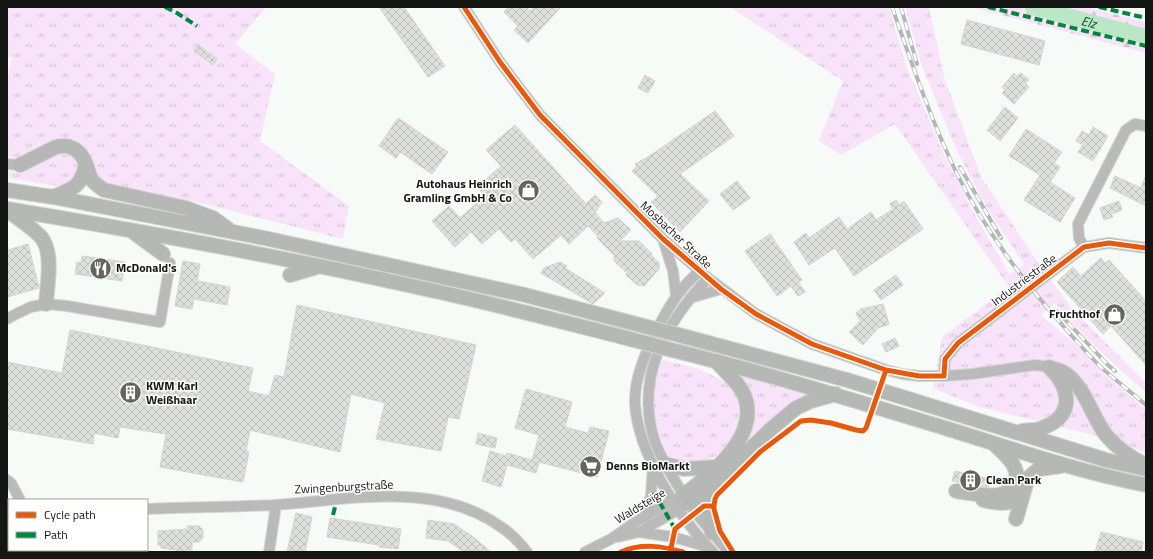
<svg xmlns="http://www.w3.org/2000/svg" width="1153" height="559" viewBox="0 0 1153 559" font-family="'Titillium Web',sans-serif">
<defs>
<pattern id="grass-tufts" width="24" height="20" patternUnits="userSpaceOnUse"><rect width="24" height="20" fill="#f8e3fa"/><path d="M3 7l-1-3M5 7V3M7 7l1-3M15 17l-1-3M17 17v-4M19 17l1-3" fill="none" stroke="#d4c2d5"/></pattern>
<pattern id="forest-firs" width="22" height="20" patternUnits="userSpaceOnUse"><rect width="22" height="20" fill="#f8e3fa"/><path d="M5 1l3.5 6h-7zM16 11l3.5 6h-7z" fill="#d4c2d5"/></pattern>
<pattern id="building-cross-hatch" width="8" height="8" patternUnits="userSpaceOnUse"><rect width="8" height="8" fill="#dde0dd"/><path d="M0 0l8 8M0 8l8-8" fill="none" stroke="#bdbfbd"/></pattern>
</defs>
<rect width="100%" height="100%" fill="#f6fbf7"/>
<path fill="url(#grass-tufts)" d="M7,7H266L235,44L275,74L260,141L349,206L343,239L192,201L103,186L96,176L88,151L81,143L74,139L63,140L44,146L16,158L7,157V82L12,58L7,56Z
M730,7H889L905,63L944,155L975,215L1010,275L1024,264L987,208L956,149L922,66L905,7H929L944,77L981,177L1039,264L1073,310L1146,383V392C1112,364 1084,336 1055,303L1041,315L1074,343L1104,374L1146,409V453L1121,442L976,406L933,388L942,337L1009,287L895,124L841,155L819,141L843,81Z
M60,154L71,155L77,163L80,172C73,182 70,184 58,186L7,178V171L14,172Z
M660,359L699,369L726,382L741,403L742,421L734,439L716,456L694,466L674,462L666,452L659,436L654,413V377Z
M735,373L818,396L704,486L748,434Z"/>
<path fill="url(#forest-firs)" d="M971,7H1085L1146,22V53Z"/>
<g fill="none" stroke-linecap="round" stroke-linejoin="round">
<path stroke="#bae7c5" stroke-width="16" id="s1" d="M1033,7L1146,37"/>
</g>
<path fill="url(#building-cross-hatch)" stroke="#d1d5d2" d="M379,7H404L445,66L428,77Z
M508,7H526L530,11L534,7H561L528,43L514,30L518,26L504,12Z
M967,20L1045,41L1039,65L961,44Z
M198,45L217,59L213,65L194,51Z
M1014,73L1017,76L1021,73L1029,80L1025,83L1029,87L1014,104L1002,93L1005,90L1002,87Z
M645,75L655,81L648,93L638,88Z
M1005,107L1018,118L1000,141L987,130Z
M715,111L734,136L680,174L709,201L680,232L651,202L658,196L632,171L637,166L635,164L648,157Z
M398,118L448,152L432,174L400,152L396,158L379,146Z
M515,125L586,204L595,195L602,202L595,213L604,223L618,218L631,230L620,241H639L652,254L651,255L659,263V269L644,286L637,285L626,275L627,273L614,261V255L597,238L598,236L588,226L569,244L561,235L533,259L515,239L511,242L499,229L482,244L471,232L455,247L432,221L449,206L460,218L485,196L477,187L501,166L486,150Z
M1093,127L1108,136L1093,161L1078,152L1083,145L1076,141L1082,131L1089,135Z
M1026,129L1062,152L1054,163L1060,167L1050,182L1075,198L1060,222L1024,200L1040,175L1009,156Z
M1146,175V206L1110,188L1115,176L1141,188Z
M737,181L750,198L733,210L720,194Z
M896,200L899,205L904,201L923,229L854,276L835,248L809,265L794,242L806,233L809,238L839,217L847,229L871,212L876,220L893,209L890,204Z
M1119,201L1122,210L1111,214L1113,217L1104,220L1100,208Z
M770,234L802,280L798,282L805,292L798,296L791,286L777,296L745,251Z
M28,244L39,288L7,297V250Z
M82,256L125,262L122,281L75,274L77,262L81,263Z
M1101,258L1105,263L1109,260L1146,301V365L1111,326L1103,334L1057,282L1073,267L1081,276Z
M183,261L200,264L197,281L230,287L227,305L194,299L192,309L175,306Z
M560,262L567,266L565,268L605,293L593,304L541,273L544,268Z
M896,275L903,285L881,300L874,290Z
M883,304L889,324L878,328L863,345L849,332L860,321L856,313L861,309Z
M297,305L476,345L459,419L448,417L441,451L376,439L385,403L351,394L340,452L250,430L246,451L249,452L243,482L160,467L166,434L120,427L118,438L94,433L93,444L7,429V362L62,373L70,330L253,368L248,391L269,396L275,375L284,377Z
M895,338L899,346L886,352L882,344Z
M526,389L572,402L565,427L588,433L590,427L609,431L597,477L539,462L536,473L507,465L501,487L482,481L490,451L506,456L507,453L532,460L539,435L515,428Z
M478,433L497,438L495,448L476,444Z
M955,471L990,479L989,487L952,481Z
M296,513L312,517L305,552H287Z
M330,518L401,529L398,549L379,547V545L327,537Z
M428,520L454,524L472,536L491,552H464L448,541L426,538Z
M187,526H199L203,530V538L199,542H192V550H185V552H177V550L161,548V545H158V531L187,529Z
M1101,532L1143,542L1141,552H1095Z"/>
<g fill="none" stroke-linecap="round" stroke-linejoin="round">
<defs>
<path id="minor" d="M464,7L500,62L540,115L663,239L708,278L756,314L812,344L886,370L902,374L919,376H944L972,374L1035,365L1049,367
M7,164L20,165
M663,239L673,271L676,296
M1084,247L1079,238L1078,224L1126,130L1135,124L1146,126
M700,271C680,287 669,307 657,329C646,352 634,378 635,404C638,453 679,518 713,552
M708,278C666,323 635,376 654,439C657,449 663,460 668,469C677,484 685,499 696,513C706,526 718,539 729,552
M690,298L721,289
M7,319L16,314L31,307L46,304L67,306L160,322L170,263
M944,376L945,359L958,343L1084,247L1109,243L1146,248
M7,480L11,483L20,500
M147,509C189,507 232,507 274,505C348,500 436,480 501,527C511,533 520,543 527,552
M645,517L651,495L653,466
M7,525L9,524
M639,532L673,537L708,547
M618,537L639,532L685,506
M269,552L275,512L274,505
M585,552L611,539L637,521L678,498"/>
<path id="highway" d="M20,165L56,147C71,143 81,151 86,164C88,169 89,175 92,180C95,184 100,187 104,190L186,208L213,218L228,229
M7,190L53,197L269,239L525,295L640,325
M53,197C73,189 81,187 86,164
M7,209C146,232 284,257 421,288C492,303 563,322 634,340
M7,210C17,218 33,228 41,237C54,253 47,285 46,304
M133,232L163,254
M290,275L317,267
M679,335L847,380L1106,460L1146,469
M672,350C765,373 856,401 948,429C1013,449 1079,472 1146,485
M1049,367C1053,369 1059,370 1063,372C1085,385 1091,416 1106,435C1117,448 1131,458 1146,465
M1022,431C1028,430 1035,430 1040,429C1043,428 1046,426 1049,425C1074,412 1069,388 1052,370
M665,464L684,469L716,467
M711,487C707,503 709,517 712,533
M956,491C970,493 985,497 999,495C1006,494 1010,490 1014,484C1023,468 1005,455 994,444
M683,495C711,475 759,437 745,397C740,383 725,372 716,361
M983,500C999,504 1011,506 1023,493
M689,504L711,487L771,429L796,408L811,401L836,394
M1016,519L1028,478L1039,469L1061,466"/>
</defs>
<use href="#minor" stroke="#d3d6d3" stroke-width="12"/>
<use href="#highway" stroke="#d3d6d3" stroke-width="16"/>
<use href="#minor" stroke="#bababa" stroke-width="10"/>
<use href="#highway" stroke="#b6b8b6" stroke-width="14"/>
<defs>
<path id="rail" d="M892,7C912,64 931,120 957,174C985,230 1023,281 1065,328C1077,342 1090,357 1104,370C1118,382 1132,393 1146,405
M901,7L917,64
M960,167L1001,238
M1057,311L1108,365L1115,371"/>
</defs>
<use href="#rail" stroke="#b5b7b6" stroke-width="4"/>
<use href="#rail" stroke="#fff" stroke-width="2.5" stroke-dasharray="8" stroke-linecap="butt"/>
<defs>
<path id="highway-bridge" d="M640,325L679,335
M634,340L672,350"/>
</defs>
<use href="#highway-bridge" stroke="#d3d6d3" stroke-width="16" stroke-linecap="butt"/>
<use href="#highway-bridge" stroke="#b6b8b6" stroke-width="14"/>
<path stroke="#00873e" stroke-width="4" stroke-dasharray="8 4" stroke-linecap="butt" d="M165,7L177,13L197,26
M988,7L1146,46
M1099,7L1146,18
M651,495L656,496L675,529
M333,515L335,507
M121,550V552"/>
<defs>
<path id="cycleway" d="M464,7L500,62L540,115L663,239L721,289L756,314L812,344L886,370L919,376H944L945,359L958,343L1084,247L1109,243L1146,248
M714,506L715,499L717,495L760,452L801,421L811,420L831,423L856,430L863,431L866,428L886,370
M671,548L675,529L704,506H714V509L720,531L733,552
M621,552C641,543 662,546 683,552"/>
</defs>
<use href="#cycleway" stroke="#fff" stroke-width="8"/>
<use href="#cycleway" stroke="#e8590c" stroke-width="5"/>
</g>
<defs>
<symbol id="shop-disc" viewBox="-11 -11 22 22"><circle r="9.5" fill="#626663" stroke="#fff"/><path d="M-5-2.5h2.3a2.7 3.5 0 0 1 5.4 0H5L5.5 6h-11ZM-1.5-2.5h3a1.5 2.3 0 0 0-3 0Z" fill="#fff"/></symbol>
<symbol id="restaurant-disc" viewBox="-11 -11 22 22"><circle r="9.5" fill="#626663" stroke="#fff"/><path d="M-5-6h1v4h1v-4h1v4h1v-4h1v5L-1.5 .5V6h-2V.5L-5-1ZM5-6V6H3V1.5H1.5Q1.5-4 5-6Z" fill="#fff"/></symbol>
<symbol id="building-disc" viewBox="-11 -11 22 22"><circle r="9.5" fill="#626663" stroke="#fff"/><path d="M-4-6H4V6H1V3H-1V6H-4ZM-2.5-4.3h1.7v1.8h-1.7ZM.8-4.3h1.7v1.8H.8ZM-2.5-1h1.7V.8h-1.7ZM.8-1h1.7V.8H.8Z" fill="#fff"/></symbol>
<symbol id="supermarket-disc" viewBox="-11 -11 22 22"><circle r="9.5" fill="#626663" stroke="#fff"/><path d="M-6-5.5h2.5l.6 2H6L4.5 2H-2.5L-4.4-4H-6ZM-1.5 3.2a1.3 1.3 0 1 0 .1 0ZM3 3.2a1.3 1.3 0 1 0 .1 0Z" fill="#fff"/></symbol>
</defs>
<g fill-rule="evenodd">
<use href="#shop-disc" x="516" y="178" width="25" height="25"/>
<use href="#restaurant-disc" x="88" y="256" width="25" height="25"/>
<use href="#shop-disc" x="1102" y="302" width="25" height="25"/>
<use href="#building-disc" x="118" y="380" width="25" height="25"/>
<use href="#supermarket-disc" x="578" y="454" width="25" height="25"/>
<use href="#building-disc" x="958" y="468" width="25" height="25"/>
</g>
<g text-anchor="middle" stroke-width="3" stroke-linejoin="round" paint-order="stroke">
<g font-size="12" font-weight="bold" fill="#131613" stroke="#fff" text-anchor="start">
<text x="512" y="188" text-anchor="end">Autohaus Heinrich<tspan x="512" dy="14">Gramling GmbH &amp; Co</tspan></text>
<text x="116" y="272">McDonald's</text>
<text x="1100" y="318" text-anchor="end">Fruchthof</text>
<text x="146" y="390">KWM Karl<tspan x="146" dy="14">Weißhaar</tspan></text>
<text x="606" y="470">Denns BioMarkt</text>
<text x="986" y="484">Clean Park</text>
</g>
<g font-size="12" fill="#131613" stroke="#fff">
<text transform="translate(676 235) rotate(43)" y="4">Mosbacher Straße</text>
<text transform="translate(1024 280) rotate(-37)" y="4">Industriestraße</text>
<text transform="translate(344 487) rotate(-3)" y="4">Zwingenburgstraße</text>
<text transform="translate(640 506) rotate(-31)" y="4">Waldsteige</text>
</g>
<g font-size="13" font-style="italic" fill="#014c21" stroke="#fff">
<text dy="5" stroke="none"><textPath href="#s1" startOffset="58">Elz</textPath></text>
</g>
</g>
<rect width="1153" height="559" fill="none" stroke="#131613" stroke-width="16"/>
<rect x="8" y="499" width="140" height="52" fill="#ffffff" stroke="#a1a2a1"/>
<rect x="16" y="512" width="20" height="6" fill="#e8590c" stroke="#a1a2a1"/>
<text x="44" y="519" font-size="12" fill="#131613">Cycle path</text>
<rect x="16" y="532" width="20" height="6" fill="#00873e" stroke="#a1a2a1"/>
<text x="44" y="539" font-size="12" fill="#131613">Path</text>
</svg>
